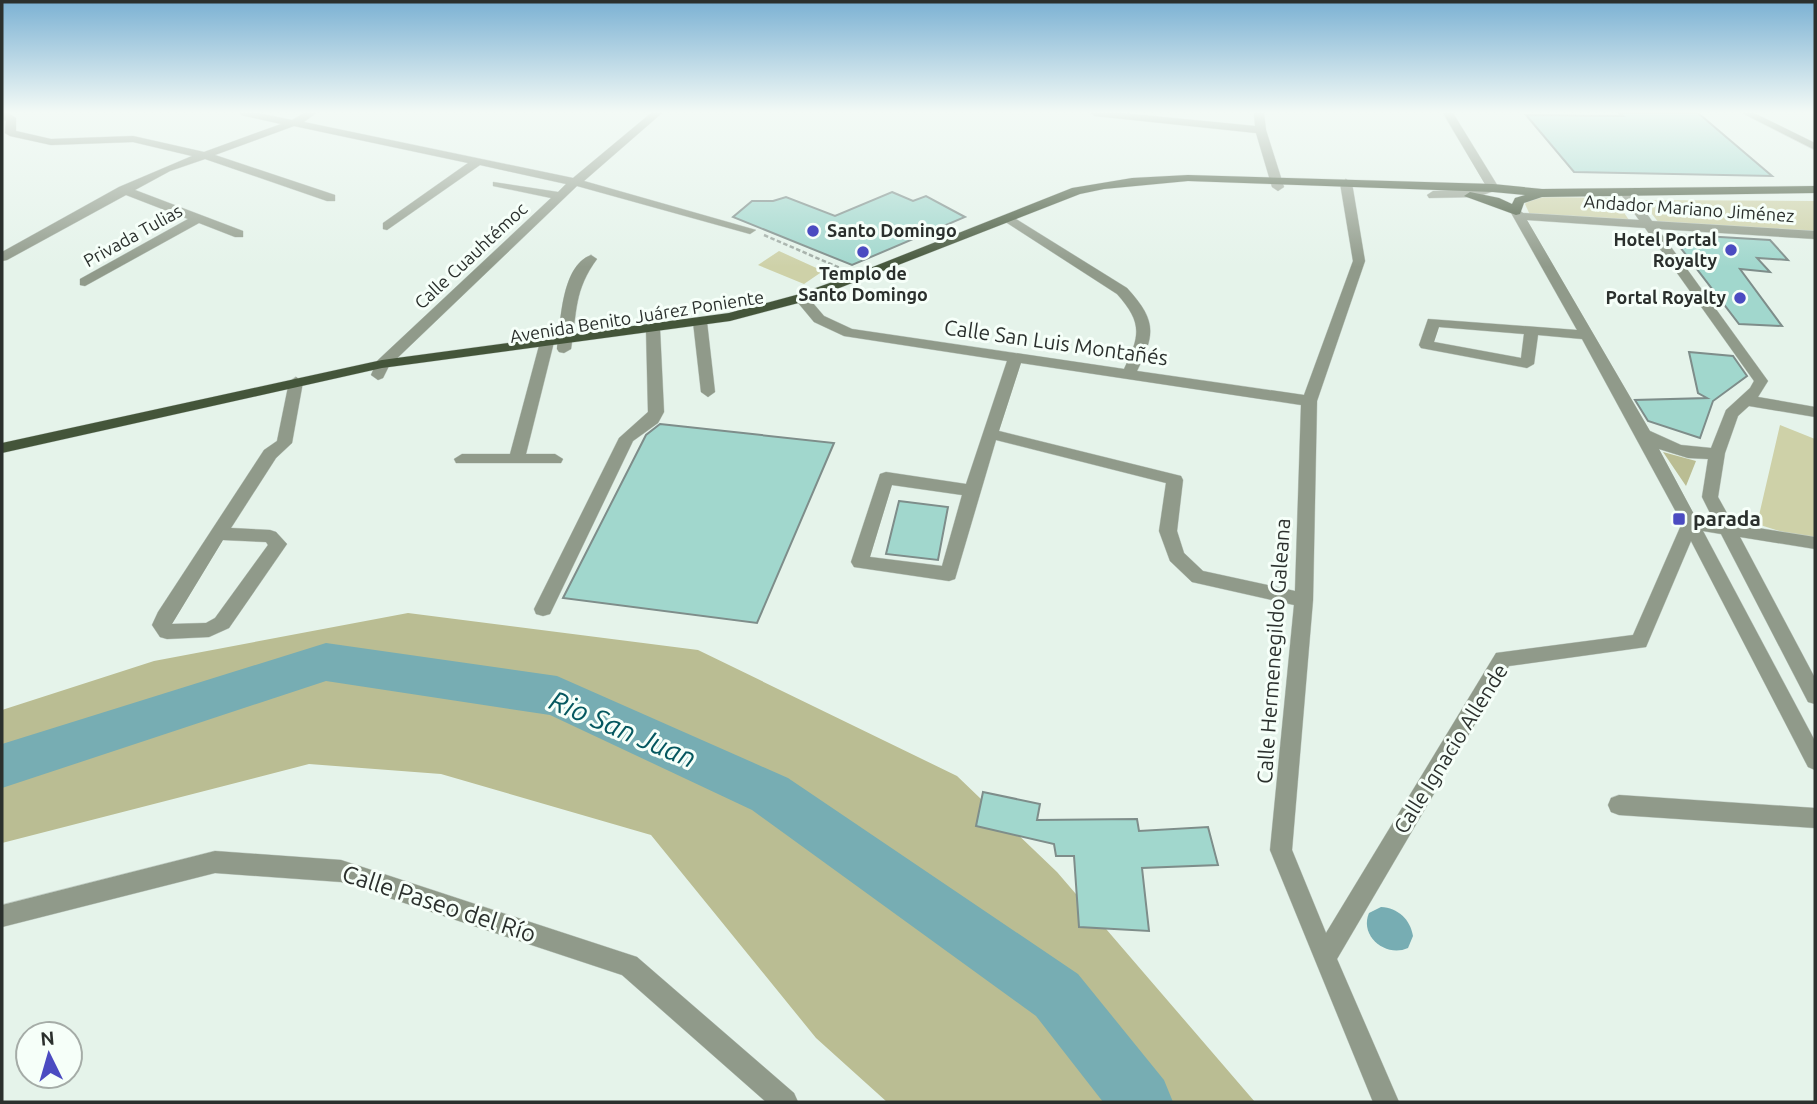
<svg xmlns="http://www.w3.org/2000/svg" width="1817" height="1104" viewBox="0 0 1817 1104" font-family="Ubuntu,sans-serif">
<rect width="100%" height="100%" fill="#e5f3ea"/>
<path fill="#ced1a8" d="M1542,197L1614,198L1629,220L1530,215L1525,204L1530,198Z
M1641,200L1815,201V232L1659,223Z
M779,251L823,271L804,284L758,265Z
M1780,425L1815,439V542L1757,524Z"/>
<path fill="#babd93" d="M1663,452L1696,461L1686,486Z
M408,613L698,650L957,776L1057,872L1255,1102H887L816,1038L651,835L441,774L309,764L2,843V710L154,661Z"/>
<path fill="#77adb3" d="M1381,907C1398,908 1410,919 1413,936L1408,948C1386,958 1359,936 1369,913Z"/>
<g fill="none" stroke-linecap="round" stroke-linejoin="round">
<path fill="#77adb3" fill-rule="evenodd" d="M326,643L557,676L788,778L1078,974L1164,1080L1173,1102H1103L1036,1016L752,810L550,715L326,681L2,788V744Z"/>
</g>
<path fill="#a1d7cd" stroke="#7e8d8a" stroke-width="2" d="M1619,113H1698L1772,176L1574,172L1526,115L1623,116Z
M892,192L913,201L926,196L965,217L852,265L733,217L752,201H773L786,197L835,216Z
M1670,234L1770,240L1788,260L1757,258L1770,272L1740,269L1782,326L1739,324Z
M1689,352L1733,356L1747,376L1713,401L1700,438L1648,421L1635,400L1707,398L1698,393Z
M660,424L834,443L757,623L563,598L646,435Z
M899,501L948,507L938,560L886,554Z
M983,792L1040,804L1037,820L1137,819L1139,831L1208,827L1218,865L1142,868L1149,931L1079,927L1074,856H1056L1054,844L976,826Z"/>
<g fill="none" stroke-linecap="round" stroke-linejoin="round">
<defs>
<path id="minor" d="M2,113H8L16,118V131L51,139L133,136L204,152L281,124L241,115L240,113H258L292,120L304,113H316L304,122L573,178L651,113H662L584,181L756,230L750,234L577,186L389,366L383,378L378,380L371,375L377,361L551,198L493,186V182L558,192L566,184L480,165L387,230L383,229V223L468,163L294,126L215,155L335,195V201H327L205,159L170,171L135,190L243,231V237H235L199,223L85,286L80,285V279L188,219L126,195L7,260L2,261V252L119,187L192,156L133,142L51,145L10,136L5,133L6,121L2,118Z
M1090,113H1122L1255,126L1254,113H1264L1266,130L1284,187L1278,191L1272,187L1256,133L1095,116Z
M1443,113H1453L1499,188L1497,190L1477,197L1429,198L1427,195L1433,191L1476,189L1486,186Z
M1742,113H1754L1815,143V150Z
M1346,179L1352,183L1365,261L1317,401L1313,600L1292,850L1326,933L1496,653L1633,635L1682,523L1582,339L1538,335L1534,364L1527,368L1421,348L1419,345L1428,319L1577,330L1510,211L1516,207L1523,213L1639,220L1620,193L1626,189L1630,190L1652,221L1815,231V239L1658,229L1768,381L1758,397L1815,407V417L1749,406L1738,416L1725,453L1718,497L1733,524L1815,537V549L1740,537L1815,678V704L1808,702L1721,534L1703,531L1815,741V770L1808,767L1691,541L1646,647L1509,666L1337,959L1399,1102H1373L1270,850L1294,605L1192,582L1170,561L1159,531L1166,483L996,440L955,579L949,581L854,567L851,562L880,474L886,472L966,484L1007,361L844,336L814,322L794,298L801,294L806,295L824,316L852,329L1124,369C1140,336 1143,323 1117,294L1004,221L1002,218L1008,214L1127,288C1156,320 1156,333 1137,371L1304,395L1353,261L1340,183ZM1527,220L1645,228L1754,381L1750,388L1726,410L1711,448L1681,445L1650,431ZM1439,327L1524,334L1521,358L1434,342ZM1021,363L1301,405L1295,591L1203,571L1184,553L1177,531L1183,480L1181,476L999,431ZM1659,449L1688,458L1708,459L1702,497L1714,521L1696,518ZM892,485L962,495L942,566L870,557Z
M591,255L597,259C574,290 577,312 571,349L564,353L559,352L557,349C561,322 561,266 591,255Z
M700,318L707,322L715,392L708,397L701,392L693,322Z
M653,325L660,329L664,412L658,423L633,441L550,614L543,616L536,614L534,609L619,438L648,412L646,329Z
M547,338L554,342L526,454H555L563,459L561,463H456L454,459L462,454H510L540,342Z
M296,377L303,382L292,443L276,458L231,528L270,530L276,532L287,544L229,628L209,637L167,639L160,637L152,625L158,612L264,450L277,441L289,382ZM223,540L266,542L268,545L215,618L206,623L172,624Z
M1619,795L1815,808V828L1619,815L1611,812L1608,805L1611,798Z
M215,851L341,860L637,957L794,1093L798,1102H766L622,975L341,882L215,873L2,927V905Z"/>
<path id="major" d="M1188,175L1493,184L1542,189L1815,186V193L1542,197L1524,203L1520,214L1516,215L1464,196L1470,192L1499,198L1512,204L1515,198L1525,195L1493,192L1188,181L1104,189L1080,194L806,301L730,321L382,368L2,453V443L382,360L729,313L796,295L855,274L1072,188L1132,178Z"/>
</defs>
<use href="#minor" stroke="#c4d0c8" stroke-width="1"/>
<use href="#major" stroke="#c4d0c8" stroke-width="1"/>
<path stroke="#a1aca5" stroke-width="2.5" stroke-dasharray="4.5 2.5" stroke-linecap="butt" d="M764,235L840,268"/>
<use href="#minor" fill="#909a8a" fill-rule="evenodd"/>
<use href="#major" fill="#44553a" fill-rule="evenodd"/>
</g>
<linearGradient id="sky" x2="0" y2="1"><stop stop-color="#7bb1d3"/><stop offset="0.42" stop-color="#f3faf6"/><stop offset="1" stop-color="#f3faf6" stop-opacity="0"/></linearGradient>
<rect width="1817" height="267" fill="url(#sky)"/>
<g fill="#4b4bc1" stroke="#f6fff9" stroke-width="2.5">
<circle cx="813" cy="231" r="7"/>
<circle cx="1731" cy="250" r="7"/>
<circle cx="863" cy="252" r="7"/>
<circle cx="1740" cy="298" r="7"/>
<rect x="1672" y="512" width="14" height="14" rx="3.5"/>
</g>
<g text-anchor="middle" stroke-width="6" stroke-linejoin="round" paint-order="stroke">
<g font-size="18" fill="#2b302d" stroke="#f6fff9">
<text transform="translate(1689 209) rotate(4)" y="6">Andador Mariano Jiménez</text>
<text transform="translate(133 236) rotate(-29)" y="6">Privada Tulias</text>
<text transform="translate(471 256) rotate(-43)" y="6">Calle Cuauhtémoc</text>
<text transform="translate(637 317) rotate(-9)" y="6">Avenida Benito Juárez Poniente</text>
</g>
<g font-size="18" font-weight="bold" fill="#2b302d" stroke="#f6fff9" text-anchor="end">
<text x="827" y="237" text-anchor="start">Santo Domingo</text>
<text x="1717" y="246">Hotel Portal<tspan x="1717" dy="21">Royalty</tspan></text>
<text x="863" y="280" text-anchor="middle">Templo de<tspan x="863" dy="21">Santo Domingo</tspan></text>
<text x="1726" y="304">Portal Royalty</text>
</g>
<g font-size="21" fill="#2b302d" stroke="#f6fff9">
<text transform="translate(1056 343) rotate(8)" y="7">Calle San Luis Montañés</text>
<text transform="translate(1274 651) rotate(-86)" y="7">Calle Hermenegildo Galeana</text>
<text transform="translate(1451 749) rotate(-58)" y="7">Calle Ignacio Allende</text>
</g>
<g font-size="21" font-weight="bold" fill="#2b302d" stroke="#f6fff9" text-anchor="start">
<text x="1693" y="526">parada</text>
</g>
<g font-size="24" fill="#2b302d" stroke="#f6fff9">
<text transform="translate(439 904) rotate(18)" y="8">Calle Paseo del Río</text>
</g>
<g font-size="28" font-style="italic" fill="#05575f" stroke="#f6fff9">
<text transform="translate(623 729) rotate(23)" y="10">Rio San Juan</text>
</g>
</g>
<rect width="1817" height="1104" fill="none" stroke="#2b302d" stroke-width="7"/>
<g transform="translate(49 1055) rotate(355)"><circle r="33" fill="#f6fff9" stroke="#a5aca7" stroke-width="2"/>
<path d="M0-5L12 26L0 18L-12 26Z" fill="#4b4bc1"/>
<text y="-10" font-size="19" font-weight="bold" text-anchor="middle" fill="#2b302d">N</text>
</g>
</svg>
